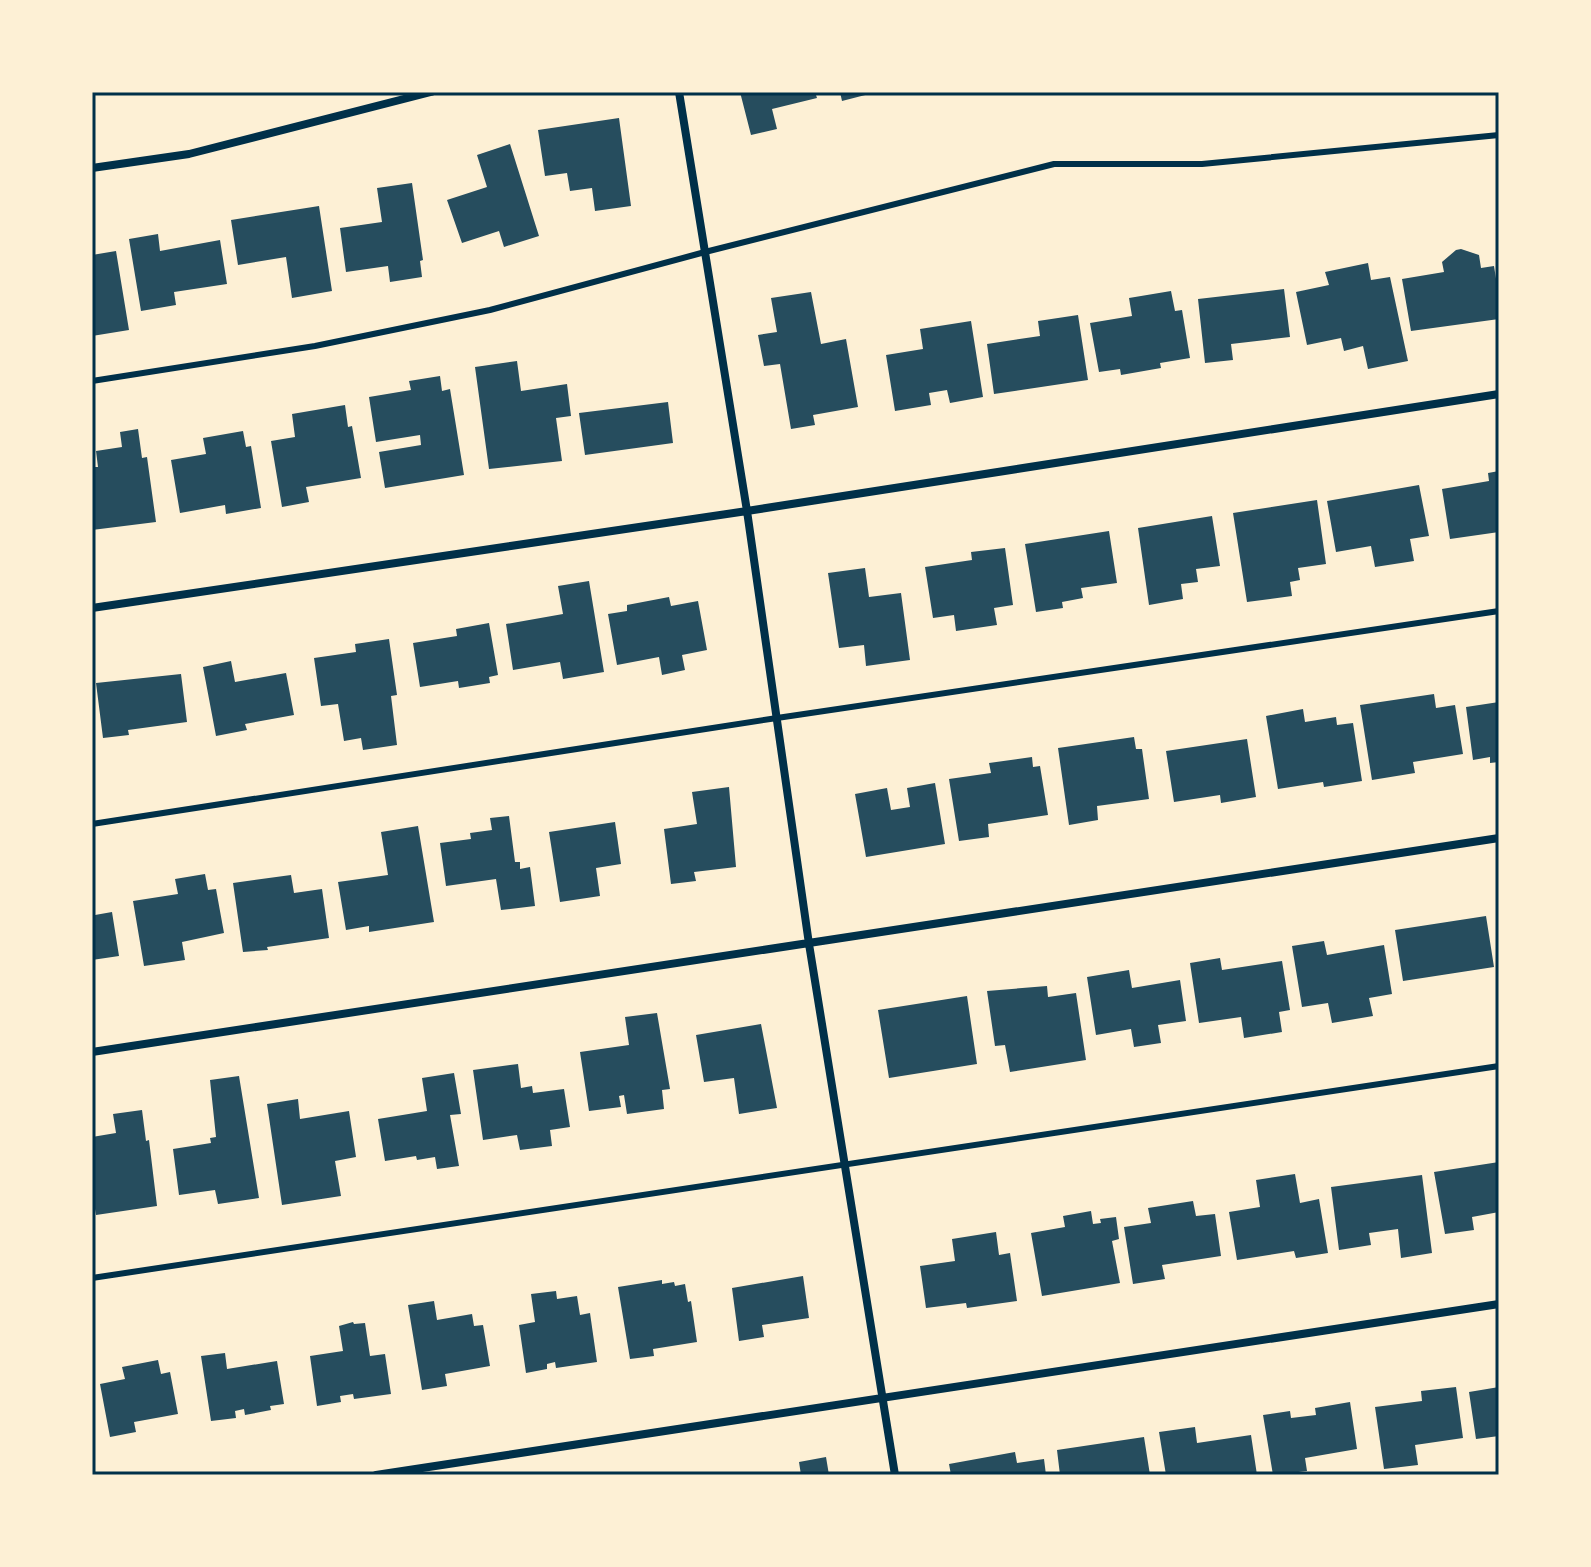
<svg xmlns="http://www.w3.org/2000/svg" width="1591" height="1567" viewBox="0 0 1591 1567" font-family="Montserrat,sans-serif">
<rect width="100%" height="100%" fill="#fdf0d5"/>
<path fill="#264d5e" d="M740,92H815L817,98L772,109L777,129L751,135Z
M840,92H873V93L842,101Z
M619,118L631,206L595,211L592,188L570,191L567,173L545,176L538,130Z
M510,144L539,236L504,247L499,231L462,243L447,200L487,187L477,155Z
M412,183L423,260L420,261L422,277L390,282L388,266L346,272L340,228L382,222L377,188Z
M319,206L332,291L292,298L286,257L238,265L231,220Z
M158,234L160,251L220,240L227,284L174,292L176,305L141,311L129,239Z
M1461,249L1479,255L1481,268L1494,266L1499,298V319L1411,331L1402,279L1444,272L1442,262L1456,250Z
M116,251L129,330L92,336V255Z
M1368,263L1371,280L1390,277L1408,361L1368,369L1363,346L1344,351L1341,338L1307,345L1296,292L1329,285L1325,272Z
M1284,289L1290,337L1231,344L1233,360L1205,363L1198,299Z
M1171,291L1175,311L1182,310L1190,358L1160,363L1161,368L1121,375L1120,369L1099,372L1090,323L1132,316L1129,298Z
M811,292L821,344L846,339L858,407L813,415L815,425L791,429L780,364L764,366L758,335L777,332L771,298Z
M1078,315L1088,380L994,394L987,344L1040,336L1038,321Z
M971,321L983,397L950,403L947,390L929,393L931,405L895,411L886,355L923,349L920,329Z
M517,361L521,391L567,384L571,416L556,418L562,461L489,469L475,367Z
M440,376L442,391L450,389L464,475L385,488L379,452L421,445L420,435L376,442L369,397L411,390L409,381Z
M668,402L673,443L585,455L579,413Z
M345,405L348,427L352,426L361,478L306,487L309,502L282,507L271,441L295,437L292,414Z
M138,429L142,458L147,457L156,522L92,530V467H98L96,451L122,447L120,432Z
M243,431L246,447L251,446L261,508L226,514L225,505L180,513L171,460L206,454L203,438Z
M1499,471V532L1450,539L1442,489L1489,481L1488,473Z
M1419,485L1429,536L1410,539L1414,561L1375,567L1371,546L1336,552L1327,501Z
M1317,500L1326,564L1298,568L1300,580L1290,582L1292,596L1247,602L1233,513Z
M1212,516L1220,566L1196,569L1198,582L1181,584L1183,599L1149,605L1138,528Z
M1109,531L1117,583L1081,588L1083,598L1062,602L1063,608L1036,612L1025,544Z
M1005,548L1013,605L994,608L997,625L956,631L954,615L933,618L925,567L972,560L971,552Z
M865,568L869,597L901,593L910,660L866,666L864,645L839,648L828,573Z
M589,581L604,672L563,679L560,662L513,670L506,624L563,614L558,586Z
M669,597L671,606L698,601L707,650L682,655L685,670L662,675L659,657L617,665L608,614L627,611V605Z
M489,623L498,675L489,677L490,683L459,688L458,681L420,687L413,643L457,636L456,629Z
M389,639L397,695L391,696L397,745L363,750L361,738L344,741L338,704L321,706L314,658L356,652L355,644Z
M231,661L235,682L286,673L294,715L245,724L247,730L216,736L203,667Z
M181,674L187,722L128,730L129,735L103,738L96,683Z
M1434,694L1436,708L1455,705L1463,754L1413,762L1415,773L1372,780L1360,705Z
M1499,702V762L1490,763V757L1473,760L1466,707Z
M1303,709L1305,722L1336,717L1337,725L1353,723L1362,781L1324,787L1323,782L1278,789L1266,716Z
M1134,737L1136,749H1142L1149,799L1097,806L1098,820L1069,825L1058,748Z
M1247,739L1256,797L1221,803L1220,795L1174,802L1166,751Z
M1032,757L1033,767L1040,766L1048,815L988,824L989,837L959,841L949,779L991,773L989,763Z
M935,783L945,844L866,857L855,794L887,788L891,810L910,807L907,788Z
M729,787L736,867L694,872L696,881L671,884L664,829L697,824L692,792Z
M509,816L515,862H520V869L530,867L535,906L501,910L496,879L446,886L440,843L471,839L470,833L492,830L490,818Z
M615,822L621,864L596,868L600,896L560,902L549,832Z
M418,826L434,922L369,932V926L346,930L338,882L388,875L381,832Z
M205,874L208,890L216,889L224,933L182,942L185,960L144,966L133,901L178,894L175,879Z
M291,875L294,893L322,889L329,938L267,947L268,950L243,952L233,883Z
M92,904L95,915L112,912L119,956L92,960Z
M1486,916L1494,967L1403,981L1395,930Z
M1324,941L1327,955L1384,945L1392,994L1369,998L1373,1016L1332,1023L1328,1003L1302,1007L1292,946Z
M1220,958L1222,970L1282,961L1290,1010L1279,1012L1282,1032L1244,1038L1241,1017L1199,1023L1190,963Z
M1129,970L1132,988L1180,980L1186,1021L1158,1025L1161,1043L1134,1047L1131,1029L1096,1035L1087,977Z
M1047,986L1048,997L1076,993L1086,1060L1010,1072L1005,1045L995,1046L987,991Z
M967,996L977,1064L889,1078L878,1010Z
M657,1013L670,1089L662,1090L664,1109L627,1114L624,1095L619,1096L621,1107L589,1111L580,1052L629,1045L625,1017Z
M761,1024L777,1108L739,1114L734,1078L704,1082L696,1035Z
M518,1064L521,1088L532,1086L533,1093L564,1089L570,1127L550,1130L552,1146L520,1150L517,1135L483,1140L473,1070Z
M454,1073L461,1114L450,1115L459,1166L437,1169L435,1157L417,1160L416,1156L385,1161L378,1119L427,1111L422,1078Z
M239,1076L259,1198L218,1204L215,1190L179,1195L173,1149L211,1143L210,1138L216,1137L210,1080Z
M298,1099L300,1119L349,1111L356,1157L335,1161L341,1196L282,1205L267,1104Z
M142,1110L146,1141L149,1140L157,1206L96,1215L92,1191V1137L116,1133L113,1114Z
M1499,1162V1212L1472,1217L1474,1230L1445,1234L1434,1172Z
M1295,1174L1300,1203L1319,1199L1328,1253L1296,1258L1294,1251L1237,1260L1229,1212L1260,1207L1256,1180Z
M1422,1175L1432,1253L1401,1258L1398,1229L1369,1233L1371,1245L1339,1250L1331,1187Z
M1193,1201L1196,1216L1215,1214L1221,1256L1162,1265L1165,1279L1133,1284L1124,1227L1151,1223L1148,1208Z
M1091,1211L1093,1224L1101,1223L1100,1219L1116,1217L1119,1239L1112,1241L1120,1283L1042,1296L1031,1233L1065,1227L1063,1216Z
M996,1232L999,1255L1010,1253L1017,1301L967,1308L966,1303L926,1308L920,1266L955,1261L952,1239Z
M803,1276L809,1318L762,1325L764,1337L739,1341L732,1288Z
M662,1280V1284L674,1282L675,1286L685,1284L688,1302L691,1301L697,1342L653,1349L654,1356L630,1359L618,1287Z
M556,1291L557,1299L577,1296L580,1315L590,1313L597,1362L556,1368L555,1362L547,1364V1369L526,1373L519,1325L535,1322L531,1294Z
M434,1301L437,1320L472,1314L474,1326L483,1325L490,1366L445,1374L447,1386L422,1390L408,1305Z
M353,1322L354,1324L365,1323L370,1356L385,1354L391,1394L354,1399L353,1394L340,1396L341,1402L317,1406L310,1356L343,1351L339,1326Z
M225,1353L227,1369L277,1361L284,1404L270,1406L271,1410L245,1415L244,1409L235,1411L236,1418L211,1421L201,1356Z
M158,1360L161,1374L170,1372L178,1414L134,1422L136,1432L110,1437L100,1384L125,1379L122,1367Z
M1456,1387L1463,1438L1415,1445L1418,1465L1384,1469L1375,1407L1422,1401L1421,1391Z
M1499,1387V1436L1476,1439L1469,1392Z
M1350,1402L1357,1449L1305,1458L1307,1471L1273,1475L1263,1415L1290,1411L1291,1418L1316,1415L1315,1408Z
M1195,1427L1197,1443L1251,1435L1257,1475H1166L1159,1432Z
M1144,1437L1150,1475H1060L1057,1450Z
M1015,1452L1017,1463L1044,1459L1046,1475H951L949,1464Z
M826,1457L829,1475H801L799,1462Z"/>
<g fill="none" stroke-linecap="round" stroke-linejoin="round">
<path stroke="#003049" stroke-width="6" d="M92,381L315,346L490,310L705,252L1054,164H1202L1499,135
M92,824L777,718L1499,611
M92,1278L1499,1066"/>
<path stroke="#003049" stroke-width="8" d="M679,92L747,511L809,944L895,1475
M92,168L189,154L431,92
M92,608L747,511L1499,394
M92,1052L1499,838
M376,1475L1499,1304"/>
</g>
<rect width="1591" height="1567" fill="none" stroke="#fdf0d5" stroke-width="188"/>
<rect x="94" y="94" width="1403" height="1379" fill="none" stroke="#003049" stroke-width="3"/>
</svg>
